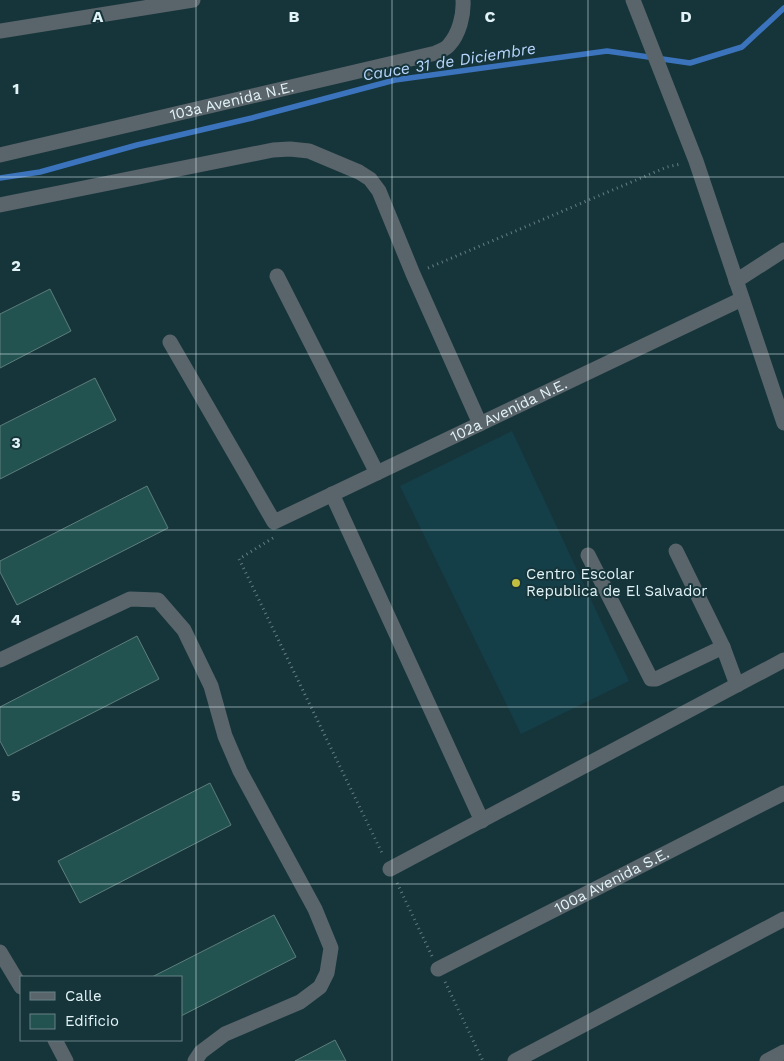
<svg xmlns="http://www.w3.org/2000/svg" width="784" height="1061" viewBox="0 0 784 1061" font-family="'Work Sans',sans-serif">
<rect width="100%" height="100%" fill="#16353b"/>
<path fill="#153f48" d="M512,431L629,681L521,734L400,486Z"/>
<g fill="none" stroke-linecap="round" stroke-linejoin="round">
<path stroke="#3b74bd" stroke-width="5.5" d="M0,178L40,172L137,145L252,118L395,80L607,51L690,63L742,47L784,8"/>
</g>
<path fill="#235351" stroke="#5d7e7c" d="M50,289L71,331L0,368V314Z
M95,378L116,420L0,479V426Z
M147,486L168,528L17,605L0,572V561Z
M137,636L159,679L8,756L0,741V707Z
M210,783L231,825L80,903L58,861Z
M274,915L296,957L181,1016V977H152Z
M335,1040L346,1061H295Z"/>
<g fill="none" stroke-linecap="round" stroke-linejoin="round">
<path stroke="#647e83" stroke-width="3" stroke-dasharray="1 4" stroke-linecap="butt" d="M428,268L667,167L681,164
M273,538L239,559L383,855
M397,883L432,956
M445,982L483,1061"/>
<g stroke="#5a656b" stroke-width="15">
<path d="M633,0L696,161L784,423"/>
<path d="M0,31L193,0"/>
<path id="s1" d="M0,155L436,53C440,51 446,49 449,45C459,34 464,15 463,0"/>
<path d="M0,205L273,150L290,149L309,151L359,172L370,179L379,191L413,274L480,424"/>
<path d="M277,276L377,473"/>
<path d="M736,281L784,250"/>
<path id="s2" d="M170,342L274,522L742,299"/>
<path d="M332,494L482,821"/>
<path d="M676,551L723,647L737,685"/>
<path d="M588,555L651,679H656L723,647"/>
<path d="M0,660L130,599L158,600L184,630L211,686L225,736L240,771L315,909L331,948L327,973L320,987L300,1002L225,1034L201,1052L195,1061"/>
<path d="M390,869L784,660"/>
<path d="M0,952L21,987"/>
<path id="s3" d="M438,969L784,793"/>
<path d="M55,1040L66,1061"/>
<path d="M515,1061L784,919"/>
<path d="M767,1061L784,1052"/>
</g>
</g>
<path fill="none" stroke="#e2f3f7" stroke-width="1" stroke-opacity="0.55" d="M196,0V1061M392,0V1061M588,0V1061M0,177H784M0,354H784M0,530H784M0,707H784M0,884H784"/>
<circle fill="#c1be40" stroke="#16353b" stroke-width="2" cx="516" cy="583" r="5"/>
<g text-anchor="middle" stroke-width="4" stroke-linejoin="round" paint-order="stroke">
<g font-size="15" fill="#e2f3f7" stroke="#16353b">
<text dy="5" stroke="none"><textPath href="#s1" startOffset="238">103a Avenida N.E.</textPath></text>
<text dy="5" stroke="none"><textPath href="#s2" startOffset="468">102a Avenida N.E.</textPath></text>
<text dy="5" stroke="none"><textPath href="#s3" startOffset="195">100a Avenida S.E.</textPath></text>
</g>
<g font-size="15" fill="#e2f3f7" stroke="#16353b" text-anchor="start">
<text x="526" y="579">Centro Escolar<tspan x="526" dy="17">Republica de El Salvador</tspan></text>
</g>
<g font-size="16" font-style="italic" fill="#b8d6fd" stroke="#16353b">
<text transform="translate(449 61) rotate(-9)" y="6">Cauce 31 de Diciembre</text>
</g>
</g>
<g font-size="16" text-anchor="middle" font-weight="bold" fill="#e2f3f7" stroke="#16353b" stroke-width="4" stroke-linejoin="round" paint-order="stroke">
<text x="98" y="22">A</text>
<text x="294" y="22">B</text>
<text x="490" y="22">C</text>
<text x="686" y="22">D</text>
<text x="16" y="94">1</text>
<text x="16" y="271">2</text>
<text x="16" y="448">3</text>
<text x="16" y="625">4</text>
<text x="16" y="801">5</text>
</g>
<rect x="20" y="976" width="162" height="65" fill="#16353b" stroke="#688186"/>
<rect x="30" y="992" width="25" height="8" fill="#5a656b" stroke="#688186"/>
<text x="65" y="1001" font-size="15" fill="#e2f3f7">Calle</text>
<rect x="30" y="1014" width="25" height="15" fill="#235351" stroke="#688186"/>
<text x="65" y="1026" font-size="15" fill="#e2f3f7">Edificio</text>
</svg>
